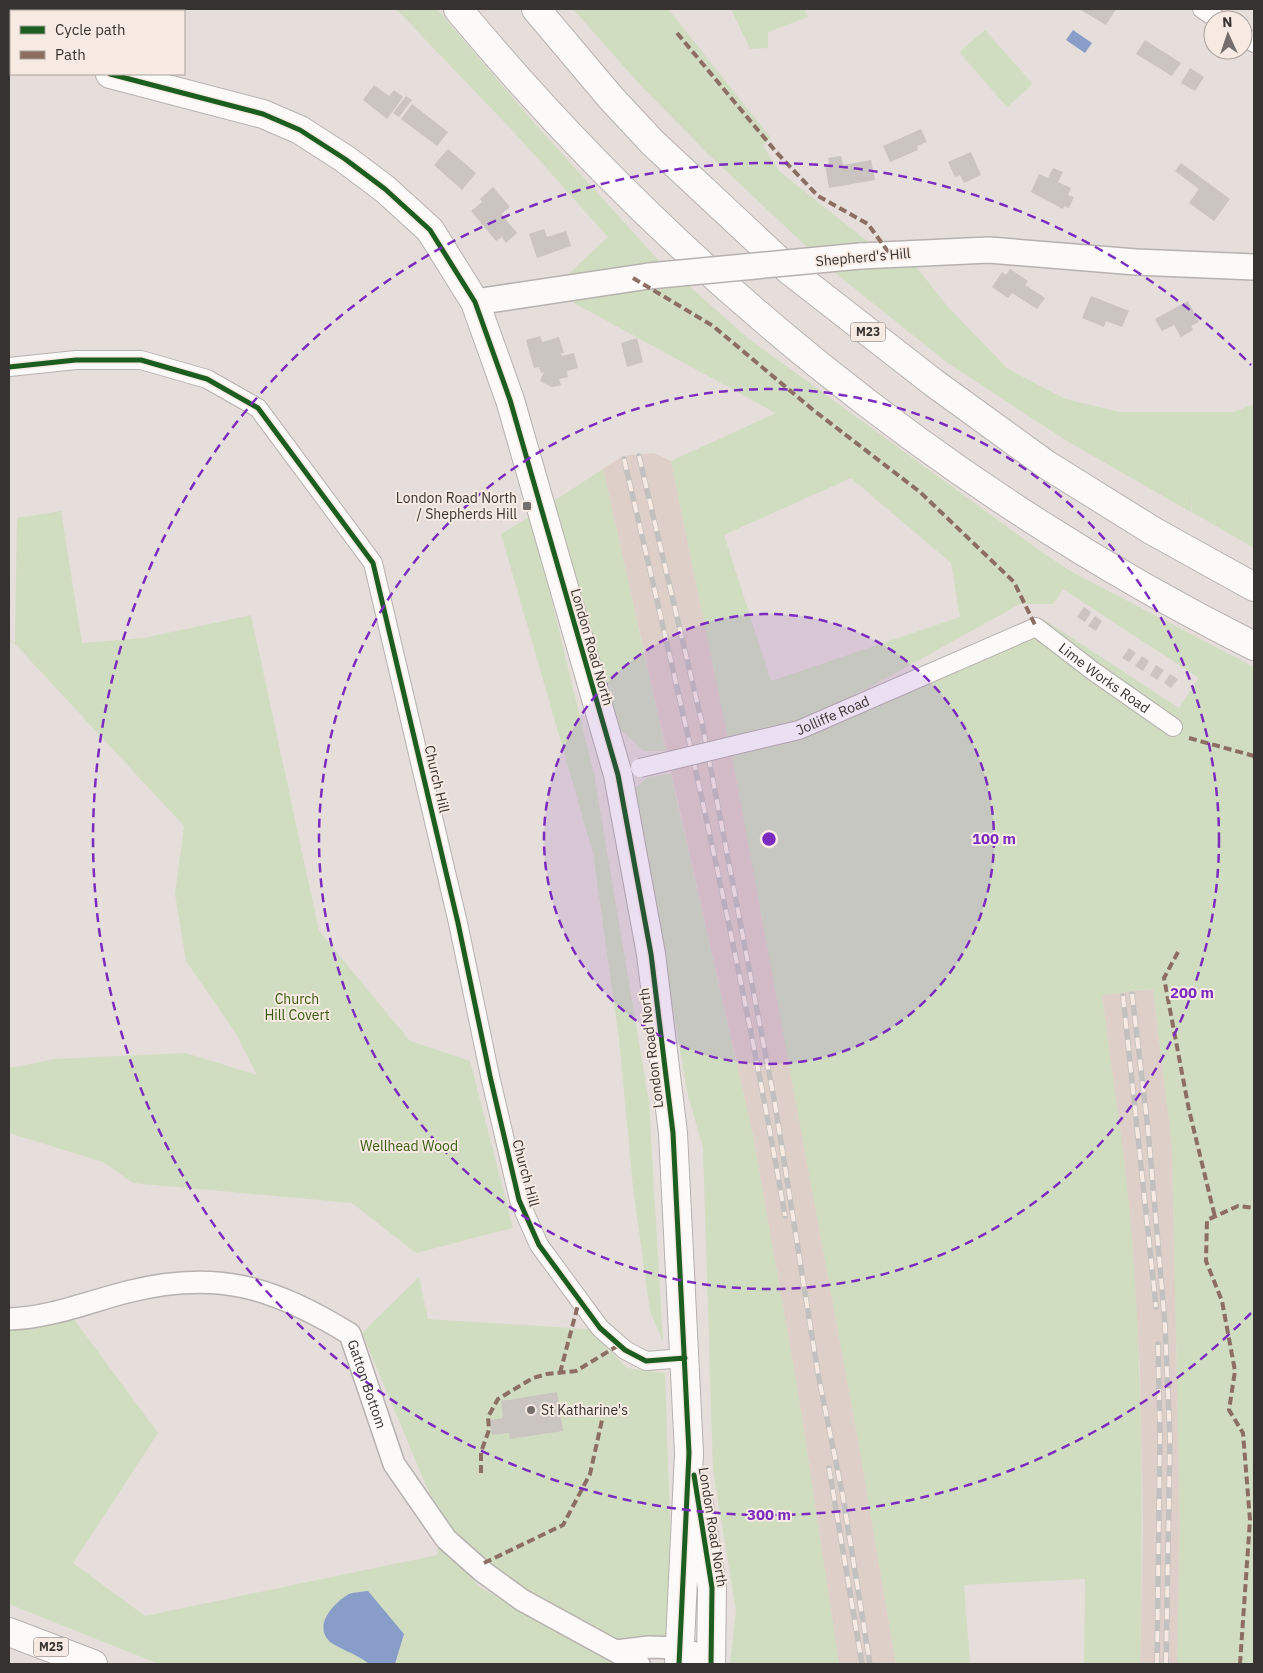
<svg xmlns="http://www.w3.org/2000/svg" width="1263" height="1673" viewBox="0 0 1263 1673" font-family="'IBM Plex Sans',sans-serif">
<rect width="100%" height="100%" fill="#e5deda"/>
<path fill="#ded0c9" d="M654,453L671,461L740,795L857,1434L896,1664H839L798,1392L753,1136L603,469L623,456Z
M1153,989L1172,1146L1180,1526L1177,1664H1140L1143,1530L1140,1370L1132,1238L1102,995Z"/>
<path fill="#d1ddc1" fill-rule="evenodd" d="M396,9H437L536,125L660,262L564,278L608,237L512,130Z
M573,9H668L771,138L763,146L779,171L872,245L807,247L707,153L643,88Z
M731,9H805L808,17L768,32V48L750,49Z
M985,30L1033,84L1007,107L959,52Z
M914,264L947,306L1008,369L1065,399L1119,412H1234L1254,404V548L1192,512L1191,495V512L1067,441L949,364L834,272Z
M688,285L749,339L1046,555L1072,572L1254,667V1664H1177L1180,1526L1172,1146L1153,989L1102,995C1112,1076 1126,1158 1132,1240C1143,1381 1143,1523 1140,1664H1084L1085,1579L964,1585L970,1664H896L857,1434L732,756L804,738L1022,625L1043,619L1179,708L1199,678L1063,589L1053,604H1020L872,686L798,724L728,739L671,461L776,413L574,303V293ZM851,478L951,563L960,617L771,681L724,535Z
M603,469L666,751H644L616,726L554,501Z
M61,511L82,643L144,638L251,615L319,931L410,1041L470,1061L513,1228L416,1253L352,1203L133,1183L103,1162L9,1133V1068L55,1059L186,1053L257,1075L235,1032L186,961L175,894L184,826L16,645L9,641V638L15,644L17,518Z
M531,516L594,774L649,1102L663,1342L650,1311L633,1187L619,1039L593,853L501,534Z
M671,774L753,1136L798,1392L839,1664H730L736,1610L713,1470L703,1148L688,1095L634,789L648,777Z
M419,1277L428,1319L588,1329L627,1368L665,1373L674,1639L641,1636L612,1639L488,1574L438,1514L362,1333Z
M73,1318L158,1433L73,1563L145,1616L437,1555L439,1538L478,1586L614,1664H395L404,1634L324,1620C324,1649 351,1648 369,1664H159L9,1604V1326Z"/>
<path fill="#899dc9" d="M1073,30L1092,43L1085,53L1066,40Z
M368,1591L404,1634L395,1664H369C359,1655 335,1647 329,1641C313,1624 335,1602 349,1594C355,1592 362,1592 368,1591Z"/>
<path fill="#cac5c1" d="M1079,9H1116L1106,25Z
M1145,40L1181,63L1172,76L1136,54Z
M1190,68L1204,77L1195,91L1181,83Z
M374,85L389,96L394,90L403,97L387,119L363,100Z
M406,96L412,100L399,117L393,113Z
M412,104L448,132L437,146L401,119Z
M921,129L927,142L917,146L918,150L890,162L883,146Z
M448,149L476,173L462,190L434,165Z
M971,152L981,175L964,183L960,175L955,177L948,162Z
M841,156L843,165L871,160L875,180L829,188L825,165L829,164L828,158Z
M1181,163L1230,199L1214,221L1189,203L1199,189L1175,171Z
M1053,168L1063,172L1058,182L1071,188L1068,195L1074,197L1069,208L1064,206L1063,209L1031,192L1039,174L1048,178Z
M493,187L510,207L501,214L517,233L506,243L502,237L496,241L471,211L482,202L480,199Z
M544,229L547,237L566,231L571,246L537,258L529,234Z
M1010,269L1028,281L1025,285L1045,298L1037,309L1012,293L1008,298L992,287L1002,272L1006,275Z
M1091,296L1129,311L1122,327L1106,321L1104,327L1082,318Z
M1188,301L1199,322L1191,326L1193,330L1181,337L1174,325L1162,331L1155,319Z
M540,336L542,342L559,337L564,353H561L562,356L574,353L578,368L567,371L568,377L559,379L561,385L552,387L540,381L544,372L541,373L539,367L534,368L526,340Z
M637,338L643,362L627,367L621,343Z
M1084,607L1091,612L1085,622L1077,617Z
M1095,616L1102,621L1096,631L1088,626Z
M1129,648L1136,653L1129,662L1122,658Z
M1142,656L1149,661L1143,671L1135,666Z
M1156,665L1164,670L1157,680L1150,675Z
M1170,674L1178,679L1171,688L1164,683Z
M557,1392L563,1431L510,1439L509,1433L492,1435L490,1420L503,1418L501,1401Z"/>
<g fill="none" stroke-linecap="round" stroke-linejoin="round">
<defs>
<g id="minor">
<path d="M1202,9L1219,20"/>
<path d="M1243,36L1254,43"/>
<path d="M9,367L76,360H141L207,379L258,408L373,563L458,923L490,1076L519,1200L539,1245L600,1328L625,1350L646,1361L685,1358"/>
<path id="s1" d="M748,742L799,730L1036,627L1093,671L1173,727"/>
</g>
<g id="tertiary">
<path id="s2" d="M9,1319C49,1318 88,1302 127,1292C217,1269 273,1287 350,1334L394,1464L446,1539L482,1571L522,1600L639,1664"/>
<path d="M616,1651L649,1647L681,1648L711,1659"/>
</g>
<path id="secondary" d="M860,256L989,250L1136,262L1254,267
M475,302L649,276"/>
<path id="primary" d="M9,48L11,49
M110,74L263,114L300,130L345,159L385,189L430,230L475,302L510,400L618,775L651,954L673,1133L689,1453L679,1664
M698,1498L712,1588L711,1664"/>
<path id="motorway" d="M458,9C675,271 949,493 1254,646
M536,9L611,98L653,143L790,271L934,383L1047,465L1153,531L1254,587
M9,1632L93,1664"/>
</defs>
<use href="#minor" stroke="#b7b1af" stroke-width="20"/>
<use href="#tertiary" stroke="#b7b1af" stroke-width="24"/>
<use href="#secondary" stroke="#b7b1af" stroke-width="28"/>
<use href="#primary" stroke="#b7b1af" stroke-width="30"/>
<use href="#motorway" stroke="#b7b1af" stroke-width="30"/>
<use href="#minor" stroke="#fbfaf9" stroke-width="18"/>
<use href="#tertiary" stroke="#fbfaf9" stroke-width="21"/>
<use href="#secondary" stroke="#fbfaf9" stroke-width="25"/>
<use href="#primary" stroke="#fbfaf9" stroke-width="28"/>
<use href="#motorway" stroke="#fbfaf9" stroke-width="28"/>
<defs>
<path id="rail" d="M639,456L702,723L775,1104L818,1374L843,1497L870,1664
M624,459C683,710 741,962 785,1216
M1132,994L1148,1129L1165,1325L1170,1439L1166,1664
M1123,996L1156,1307
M829,1468L862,1664
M1157,1664L1160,1433L1158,1344"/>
</defs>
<use href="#rail" stroke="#c3c1c0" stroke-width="5.5"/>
<use href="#rail" stroke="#f7eae3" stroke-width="4" stroke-dasharray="11" stroke-linecap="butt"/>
<defs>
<path id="minor-bridge" d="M640,768L748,742"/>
<path id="secondary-bridge" d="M649,276L860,256"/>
</defs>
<use href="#minor-bridge" stroke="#b7b1af" stroke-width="20" stroke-linecap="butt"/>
<use href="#secondary-bridge" stroke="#b7b1af" stroke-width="28" stroke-linecap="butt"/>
<use href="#minor-bridge" stroke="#fbfaf9" stroke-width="18"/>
<use href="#secondary-bridge" stroke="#fbfaf9" stroke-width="25"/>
<path stroke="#8d6e63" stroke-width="4" stroke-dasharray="8 4" stroke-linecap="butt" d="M677,33L777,153L818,196L868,224L889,253
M633,278L713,326L812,409L920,492L1014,582L1036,627
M9,650H10
M1189,738L1254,756
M1178,952L1164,978L1189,1110L1215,1217
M560,1373L579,1301
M481,1473V1452L489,1430L488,1417L498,1399L533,1378L547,1374L576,1371L619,1345
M484,1563L563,1525L590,1474L602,1420
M1240,1664L1250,1520L1243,1433L1229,1410L1235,1371L1222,1301L1206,1261L1207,1220L1238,1206L1254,1208"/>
<defs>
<path id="cycleway" d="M110,74L263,114L300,130L345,159L385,189L430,230L475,302L510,400L618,775L651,954L673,1133L689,1453L679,1664
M9,367L76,360H141L207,379L258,408L373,563L458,923L490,1076L519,1200L539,1245L600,1328L625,1350L646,1361L685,1358
M694,1475L712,1588L711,1664"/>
</defs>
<use href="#cycleway" stroke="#f7eae3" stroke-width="8"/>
<use href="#cycleway" stroke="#1b5e20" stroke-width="5"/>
</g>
<circle cx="769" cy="839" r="225" fill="#7b2cbf" fill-opacity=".12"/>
<g fill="none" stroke="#7b2cbf" stroke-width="2.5" stroke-dasharray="9 6">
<circle cx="769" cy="839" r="225"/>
<circle cx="769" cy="839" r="450"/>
<path d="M1251 1313A676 676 0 1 1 1251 365"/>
</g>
<g fill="#746f6c" stroke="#f7eae3" stroke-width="2">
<rect x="522" y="501" width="10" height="10" rx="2.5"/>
<circle cx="531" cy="1410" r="5"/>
</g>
<g text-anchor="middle" stroke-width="4" stroke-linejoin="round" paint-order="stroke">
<g fill="#f7eae3" stroke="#716a66" stroke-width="1">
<rect x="850.5" y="322.5" width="35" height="19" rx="4"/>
<rect x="33.5" y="1637.5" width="35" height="19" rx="4"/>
</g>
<g font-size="12" font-weight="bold" fill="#373330">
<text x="868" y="336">M23</text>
<text x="51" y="1651">M25</text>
</g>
<g font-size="14" fill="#373330" stroke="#f7eae3">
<text transform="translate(863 257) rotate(-5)" y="5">Shepherd's Hill</text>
<text transform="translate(592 647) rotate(74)" y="5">London Road North</text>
<text dy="5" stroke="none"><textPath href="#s1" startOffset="396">Lime Works Road</textPath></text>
<text dy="5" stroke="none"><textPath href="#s1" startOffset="89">Jolliffe Road</textPath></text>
<text transform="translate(437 779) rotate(77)" y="5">Church Hill</text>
<text transform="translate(651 1048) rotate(-97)" y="5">London Road North</text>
<text transform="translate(526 1173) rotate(75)" y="5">Church Hill</text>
<text dy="5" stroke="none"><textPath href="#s2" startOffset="409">Gatton Bottom</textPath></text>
<text transform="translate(713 1527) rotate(81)" y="5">London Road North</text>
</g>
<g font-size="14" fill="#373330" stroke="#f7eae3" text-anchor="end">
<text x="517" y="503">London Road North<tspan x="517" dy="16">/ Shepherds Hill</tspan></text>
<text x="541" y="1415" text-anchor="start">St Katharine's</text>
</g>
<g font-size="14" fill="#375b10" stroke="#f7eae3">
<text x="297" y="1004">Church<tspan x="297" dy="16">Hill Covert</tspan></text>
<text x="409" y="1151">Wellhead Wood</text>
</g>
</g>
<circle cx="769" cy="839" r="8" fill="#7b2cbf" stroke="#f7eae3" stroke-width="2.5"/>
<g font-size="15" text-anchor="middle" font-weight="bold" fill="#7b2cbf" stroke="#f7eae3" stroke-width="4" stroke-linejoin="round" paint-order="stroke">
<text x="994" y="844">100 m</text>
<text x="1192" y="998">200 m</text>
<text x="769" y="1520">300 m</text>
</g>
<rect width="1263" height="1673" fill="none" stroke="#373330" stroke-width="20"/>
<rect x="10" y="10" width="175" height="65" fill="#f7eae3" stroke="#aaa19b"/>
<rect x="20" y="26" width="25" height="8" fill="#1b5e20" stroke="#aaa19b"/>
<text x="55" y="35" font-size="15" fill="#373330">Cycle path</text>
<rect x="20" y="51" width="25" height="8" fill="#8d6e63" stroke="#aaa19b"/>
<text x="55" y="60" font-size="15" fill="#373330">Path</text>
<g transform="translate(1228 35) rotate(357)"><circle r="24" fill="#f7eae3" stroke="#aaa19b"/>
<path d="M0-4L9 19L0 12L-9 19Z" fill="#746f6c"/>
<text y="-8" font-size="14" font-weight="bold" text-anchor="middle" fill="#373330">N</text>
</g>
</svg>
